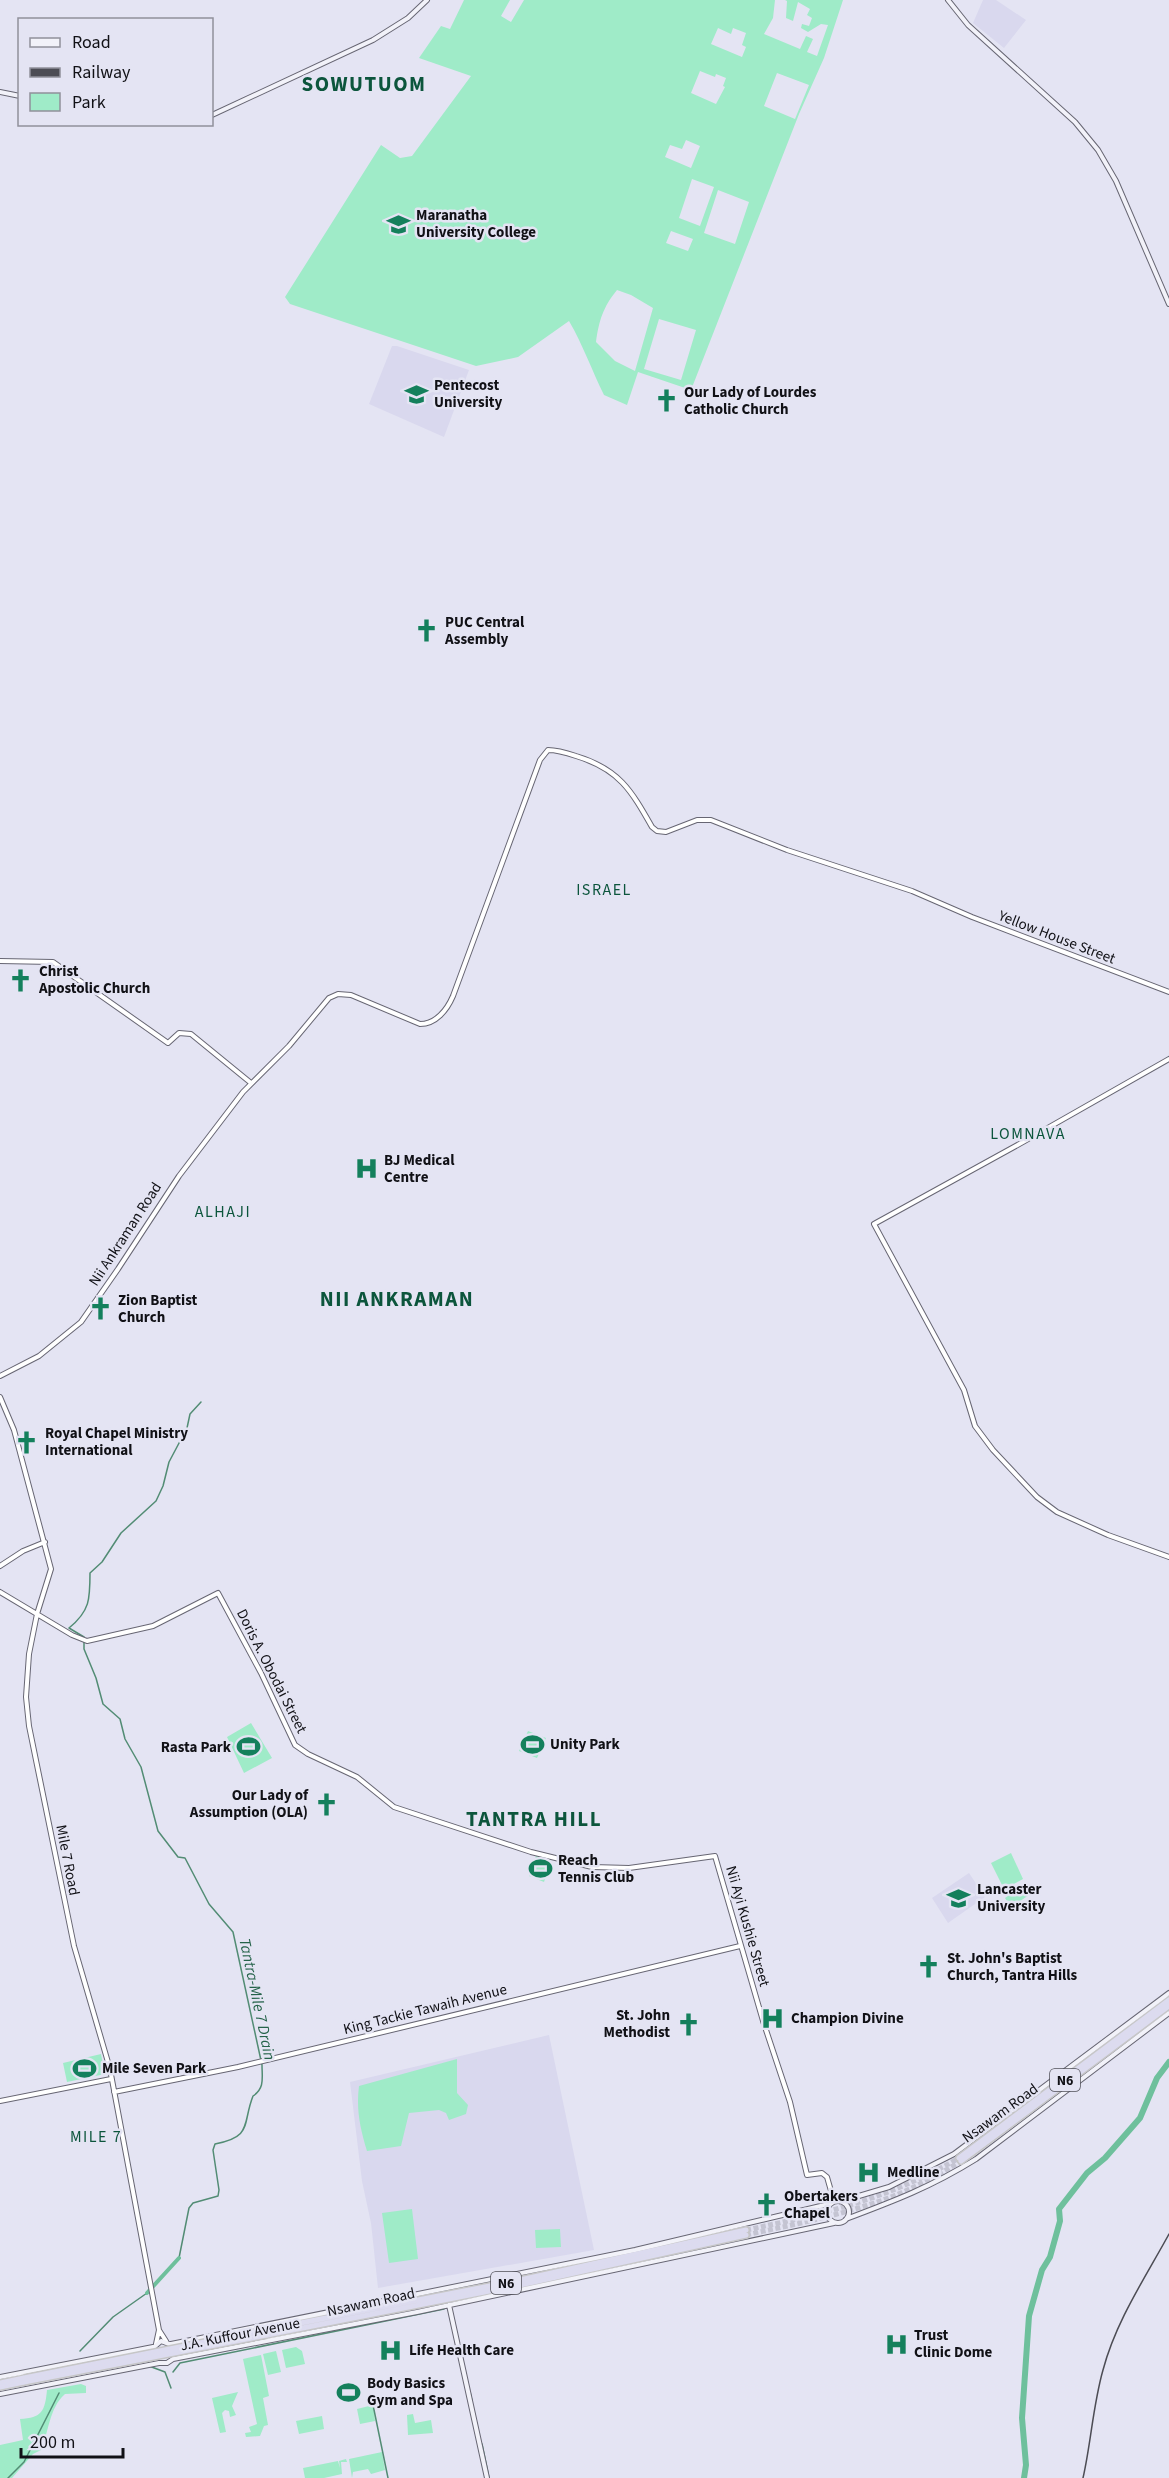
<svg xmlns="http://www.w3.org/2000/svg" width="1169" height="2478" viewBox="0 0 1169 2478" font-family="'Source Sans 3',sans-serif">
<rect width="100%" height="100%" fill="#e4e4f3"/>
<path fill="#d9d8ee" d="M983,0H996L1026,20L1004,48L973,23Z
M392,346H397L469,370L444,437L369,404Z
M969,1873L985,1897L948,1923L932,1898Z
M549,2035L594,2250L378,2288L371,2223L362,2181L350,2082Z"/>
<path fill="#9febc8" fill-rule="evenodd" d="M464,0H510L501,16L511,22L524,0H775L773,18L764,34L800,49L806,36L813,39L807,52L817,56L828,25L821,24L808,32L801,28L802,24L809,26L812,18L807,15L810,9L798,2L793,21L786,18L787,1L785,0H843L824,58L799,114L691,390L638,372L627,405L604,395C592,371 583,345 569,321L518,357L476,366L290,304L285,297L381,145L400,158L412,156L471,76L419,58L441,26L450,29ZM718,28L731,34L733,28L746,33L742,45L746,47L742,57L711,44ZM700,71L715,77L716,74L726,78L723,86L725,87L716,104L691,93ZM777,73L809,85L795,119L764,106ZM686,140L700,146L691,168L665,157L670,145L682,149ZM692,179L714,187L700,226L679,218ZM718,190L749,202L735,244L704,233ZM671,231L693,239L688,251L666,243ZM617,290L631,295L653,308L635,371L615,361L596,342C599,321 603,307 617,290ZM659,319L696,330L681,380L644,369Z
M251,1723L272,1758L244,1773L227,1737Z
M528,1731L546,1738L537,1758L519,1751Z
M1011,1853L1023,1879L1004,1889L991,1863Z
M536,1856L551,1861L544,1882L529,1876Z
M1022,1886L1029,1895L1011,1907L1005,1898Z
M101,2054L105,2074L67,2082L63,2063Z
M457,2059V2093L468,2105L466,2114L449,2120L446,2113L439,2110L409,2113L401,2146L367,2151C360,2128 356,2109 359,2086Z
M412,2209L418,2259L389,2263L382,2213Z
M560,2229L561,2247L536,2248L535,2230Z
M296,2347L302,2351L305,2364L286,2368L282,2350Z
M276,2351L281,2372L268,2375L263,2354Z
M261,2355L269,2396L263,2398L268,2425L264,2426L260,2436L246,2437L245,2433L251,2432L249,2427L257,2424L243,2359Z
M81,2384L86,2386V2393L65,2394C49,2408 49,2432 41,2450L33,2454L12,2478H0V2445L23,2440L20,2419C42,2418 45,2411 47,2390Z
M238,2392L232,2406L236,2415L230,2417L229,2411L225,2410L222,2413L226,2432L220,2433L212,2398Z
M373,2405L375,2421L360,2424L357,2409Z
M413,2414L415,2423L431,2420L433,2433L408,2435L407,2415Z
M322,2416L324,2429L299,2434L296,2421Z
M382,2452L385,2470L371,2474L368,2469L353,2472L352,2478L349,2459Z
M346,2459L347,2462H341L342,2474L324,2478H305L303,2468L338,2461L340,2468L339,2461Z"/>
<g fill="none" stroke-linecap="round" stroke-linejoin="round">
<path stroke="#528c74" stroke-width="1.5" d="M179,2258L189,2208L193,2203L218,2196L219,2190L213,2150L215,2144C253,2137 242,2124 253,2096C265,2088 262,2078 262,2065L233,1932L209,1904L185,1858L178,1857L158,1831L141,1767L125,1739L120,1719L103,1704L96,1678L84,1649V1637L69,1628C90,1611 90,1599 90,1573L102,1562L121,1533L156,1501L163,1486L169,1462L187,1428L190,1414L201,1402
M80,2351L113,2317L147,2293
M149,2366L165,2372L171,2388
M173,2372L180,2363L444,2309
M470,2392L472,2401
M373,2405L388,2478
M482,2444L489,2478
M8,2478L24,2462L59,2393"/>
<path stroke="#6ec09c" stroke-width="4" d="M147,2293L179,2258"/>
<path stroke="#6ec09c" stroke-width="6" d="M1024,2478L1026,2465L1022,2418L1029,2316L1042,2270L1050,2257L1060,2221L1059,2209L1087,2173L1105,2158L1140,2118L1157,2078L1169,2062"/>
<path stroke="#c4c4d2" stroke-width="5" stroke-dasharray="5 2.5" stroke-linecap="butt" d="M746,2230C826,2213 886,2200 959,2158
M746,2235C787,2226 828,2218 868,2205C901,2195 932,2179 961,2161"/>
<defs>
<path id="tertiary" d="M0,961L53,962L168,1043L179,1033L191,1034L251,1083
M1169,1059L1023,1142L874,1224L964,1390L975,1426L993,1450L1037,1497L1057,1512L1108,1535L1169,1557
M0,1376L39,1356L81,1322L118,1269L179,1176L243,1092L289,1046L329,998L338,994L351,995L420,1024C436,1024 447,1010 453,996L540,760L548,750C558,750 567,753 576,756C619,769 631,790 652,827L657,831L666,832L697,820H711L787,850L912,891L972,917L1169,992
M0,1397L14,1430L51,1569L37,1614L29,1654L26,1697L29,1726L74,1946L110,2069L159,2330L156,2344
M0,1566L23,1551L45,1542
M0,1592L72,1635L87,1641L153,1626L218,1593L261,1673L295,1745L308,1754L357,1777L394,1807L531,1852L592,1867L629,1868L715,1856L763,2021L790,2102L807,2175L822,2173L827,2177L831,2191V2202
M114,2092L238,2067L740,1946
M0,2101L111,2079
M832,2192L840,2201
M159,2330L166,2341"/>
<path id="secondary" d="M948,0L968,25L1075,122L1098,150L1116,181L1169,304
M0,92L20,96
M212,115L373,40L408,18L427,0
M827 2212a11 11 0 1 1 22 0a11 11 0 1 1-22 0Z
M842,2201L889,2187L954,2154L1169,1993
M846,2219C894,2201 931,2187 976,2159L1169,2013
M449,2305L487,2478
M171,2344L635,2250L829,2204
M153,2348L161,2341L172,2345
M0,2377L153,2347
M0,2394L159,2363H167L173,2359L417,2312L834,2223"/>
<path id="trunk" d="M959,2158L1169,2000
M961,2161L1169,2006
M265,2330L520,2280L746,2230
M267,2335L520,2285L746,2235
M0,2383L24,2378
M0,2387L24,2382"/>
</defs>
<use href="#tertiary" stroke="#676673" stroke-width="6"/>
<use href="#secondary" stroke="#676673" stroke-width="6"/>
<use href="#trunk" stroke="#c6c6c7" stroke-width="8"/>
<use href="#tertiary" stroke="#fff" stroke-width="4"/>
<use href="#secondary" stroke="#f2f2f9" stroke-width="4"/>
<use href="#trunk" stroke="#dcdbef" stroke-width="5"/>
<path stroke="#4c4c54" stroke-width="1.5" d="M1083,2478C1091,2443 1093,2405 1103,2370C1116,2321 1145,2278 1169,2234"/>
<defs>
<path id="trunk-bridge" d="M24,2378L265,2330
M24,2382L267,2335"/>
</defs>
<use href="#trunk-bridge" stroke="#c6c6c7" stroke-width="8" stroke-linecap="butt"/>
<use href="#trunk-bridge" stroke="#dcdbef" stroke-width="5"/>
</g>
<defs>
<symbol id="university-bare" viewBox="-9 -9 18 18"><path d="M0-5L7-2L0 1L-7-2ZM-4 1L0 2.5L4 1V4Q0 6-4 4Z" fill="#14805c" stroke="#e4e4f3" stroke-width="2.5" paint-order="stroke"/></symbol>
<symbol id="church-bare" viewBox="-9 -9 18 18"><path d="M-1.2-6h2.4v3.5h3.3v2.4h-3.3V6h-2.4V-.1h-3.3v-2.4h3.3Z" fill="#14805c" stroke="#e4e4f3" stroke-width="2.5" paint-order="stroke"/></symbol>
<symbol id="hospital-bare" viewBox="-9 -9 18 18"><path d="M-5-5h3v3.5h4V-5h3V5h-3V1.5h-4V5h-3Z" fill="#14805c" stroke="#e4e4f3" stroke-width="2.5" paint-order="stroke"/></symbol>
<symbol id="stadium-bare" viewBox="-9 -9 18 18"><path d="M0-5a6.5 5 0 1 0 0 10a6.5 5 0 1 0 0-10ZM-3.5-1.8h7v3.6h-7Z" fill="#14805c" stroke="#e4e4f3" stroke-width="2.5" paint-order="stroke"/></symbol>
</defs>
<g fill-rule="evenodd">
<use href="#university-bare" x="382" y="208" width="33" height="33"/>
<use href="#university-bare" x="400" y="378" width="33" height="33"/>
<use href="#church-bare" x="650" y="384" width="33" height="33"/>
<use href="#church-bare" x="410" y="614" width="33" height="33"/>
<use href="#church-bare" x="4" y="964" width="33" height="33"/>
<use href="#hospital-bare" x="350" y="1152" width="33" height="33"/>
<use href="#church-bare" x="84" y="1292" width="33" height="33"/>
<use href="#church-bare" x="10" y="1426" width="33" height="33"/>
<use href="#stadium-bare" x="516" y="1728" width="33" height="33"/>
<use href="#stadium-bare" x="232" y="1730" width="33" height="33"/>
<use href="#church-bare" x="310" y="1788" width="33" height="33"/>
<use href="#stadium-bare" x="524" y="1852" width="33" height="33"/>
<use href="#university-bare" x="942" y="1882" width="33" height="33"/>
<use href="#church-bare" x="912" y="1950" width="33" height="33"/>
<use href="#hospital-bare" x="756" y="2002" width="33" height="33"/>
<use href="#church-bare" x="672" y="2008" width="33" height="33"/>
<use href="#stadium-bare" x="68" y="2052" width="33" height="33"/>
<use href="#hospital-bare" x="852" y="2156" width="33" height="33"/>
<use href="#church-bare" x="750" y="2188" width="33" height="33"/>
<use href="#hospital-bare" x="880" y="2328" width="33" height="33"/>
<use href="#hospital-bare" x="374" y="2334" width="33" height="33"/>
<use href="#stadium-bare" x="332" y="2376" width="33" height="33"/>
</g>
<g text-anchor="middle" stroke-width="5" stroke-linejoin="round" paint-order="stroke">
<g fill="#e4e4f3" stroke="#505058" stroke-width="1.5">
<rect x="1050" y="2069" width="30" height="22" rx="4.5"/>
<rect x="491" y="2272" width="30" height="22" rx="4.5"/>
</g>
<g font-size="14" font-weight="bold" fill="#111116">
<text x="1065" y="2085">N6</text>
<text x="506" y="2288">N6</text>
</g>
<g font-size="15" font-weight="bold" fill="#111116" stroke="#e4e4f3" text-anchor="start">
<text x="416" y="220">Maranatha<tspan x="416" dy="17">University College</tspan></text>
<text x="434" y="390">Pentecost<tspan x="434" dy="17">University</tspan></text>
<text x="684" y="397">Our Lady of Lourdes<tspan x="684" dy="17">Catholic Church</tspan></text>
<text x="445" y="627">PUC Central<tspan x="445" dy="17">Assembly</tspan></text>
<text x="39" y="976">Christ<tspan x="39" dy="17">Apostolic Church</tspan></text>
<text x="384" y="1165">BJ Medical<tspan x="384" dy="17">Centre</tspan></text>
<text x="118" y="1305">Zion Baptist<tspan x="118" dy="17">Church</tspan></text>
<text x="45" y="1438">Royal Chapel Ministry<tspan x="45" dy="17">International</tspan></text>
<text x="550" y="1749">Unity Park</text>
<text x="231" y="1752" text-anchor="end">Rasta Park</text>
<text x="308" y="1800" text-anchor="end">Our Lady of<tspan x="308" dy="17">Assumption (OLA)</tspan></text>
<text x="558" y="1865">Reach<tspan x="558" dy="17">Tennis Club</tspan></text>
<text x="977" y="1894">Lancaster<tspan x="977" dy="17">University</tspan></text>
<text x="947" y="1963">St. John's Baptist<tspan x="947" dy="17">Church, Tantra Hills</tspan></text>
<text x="670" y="2020" text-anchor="end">St. John<tspan x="670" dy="17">Methodist</tspan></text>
<text x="791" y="2023">Champion Divine</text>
<text x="102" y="2073">Mile Seven Park</text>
<text x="887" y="2177">Medline</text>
<text x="784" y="2201">Obertakers<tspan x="784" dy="17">Chapel</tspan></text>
<text x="914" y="2340">Trust<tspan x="914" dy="17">Clinic Dome</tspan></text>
<text x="409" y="2355">Life Health Care</text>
<text x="367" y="2388">Body Basics<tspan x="367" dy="17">Gym and Spa</tspan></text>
</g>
<g font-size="15" fill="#111116" stroke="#e4e4f3">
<text transform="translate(1057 937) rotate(21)" y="5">Yellow House Street</text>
<text transform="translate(125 1234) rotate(-57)" y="5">Nii Ankraman Road</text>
<text transform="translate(272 1671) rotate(63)" y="5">Doris A. Obodai Street</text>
<text transform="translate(68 1860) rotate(79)" y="5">Mile 7 Road</text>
<text transform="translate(748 1926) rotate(74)" y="5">Nii Ayi Kushie Street</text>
<text transform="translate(425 2009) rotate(-14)" y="5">King Tackie Tawaih Avenue</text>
<text transform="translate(1000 2113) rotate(-36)" y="5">Nsawam Road</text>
<text transform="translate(371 2302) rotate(-12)" y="5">Nsawam Road</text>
<text transform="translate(240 2334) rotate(-11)" y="5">J.A. Kuffour Avenue</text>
</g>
<g font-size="16" letter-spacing="1.5" fill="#0c553c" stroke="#e4e4f3">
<text x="604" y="895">ISRAEL</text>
<text x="1028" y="1139">LOMNAVA</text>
<text x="223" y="1217">ALHAJI</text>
<text x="96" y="2142">MILE 7</text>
</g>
<g font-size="16" font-style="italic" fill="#25634a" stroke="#e4e4f3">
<text transform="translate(258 1999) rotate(78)" y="6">Tantra-Mile 7 Drain</text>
</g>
<g font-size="21" font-weight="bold" letter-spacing="1.5" fill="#0c553c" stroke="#e4e4f3">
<text x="364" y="91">SOWUTUOM</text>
<text x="397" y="1306">NII ANKRAMAN</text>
<text x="534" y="1826">TANTRA HILL</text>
</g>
</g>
<rect x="18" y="18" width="195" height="108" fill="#e4e4f3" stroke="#90909b" stroke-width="1.5"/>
<rect x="30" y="38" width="30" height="9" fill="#f2f2f9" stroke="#90909b" stroke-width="1.5"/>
<text x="72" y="48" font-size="18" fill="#111116">Road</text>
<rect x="30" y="68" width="30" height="9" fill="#4c4c54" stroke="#90909b" stroke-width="1.5"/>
<text x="72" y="78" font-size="18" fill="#111116">Railway</text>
<rect x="30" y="93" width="30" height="18" fill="#9febc8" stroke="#90909b" stroke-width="1.5"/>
<text x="72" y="108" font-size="18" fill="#111116">Park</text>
<path d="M21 2448v9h102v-9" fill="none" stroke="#111116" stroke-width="3"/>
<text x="30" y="2448" font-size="18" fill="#111116" stroke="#e4e4f3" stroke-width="4.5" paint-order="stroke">200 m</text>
</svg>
